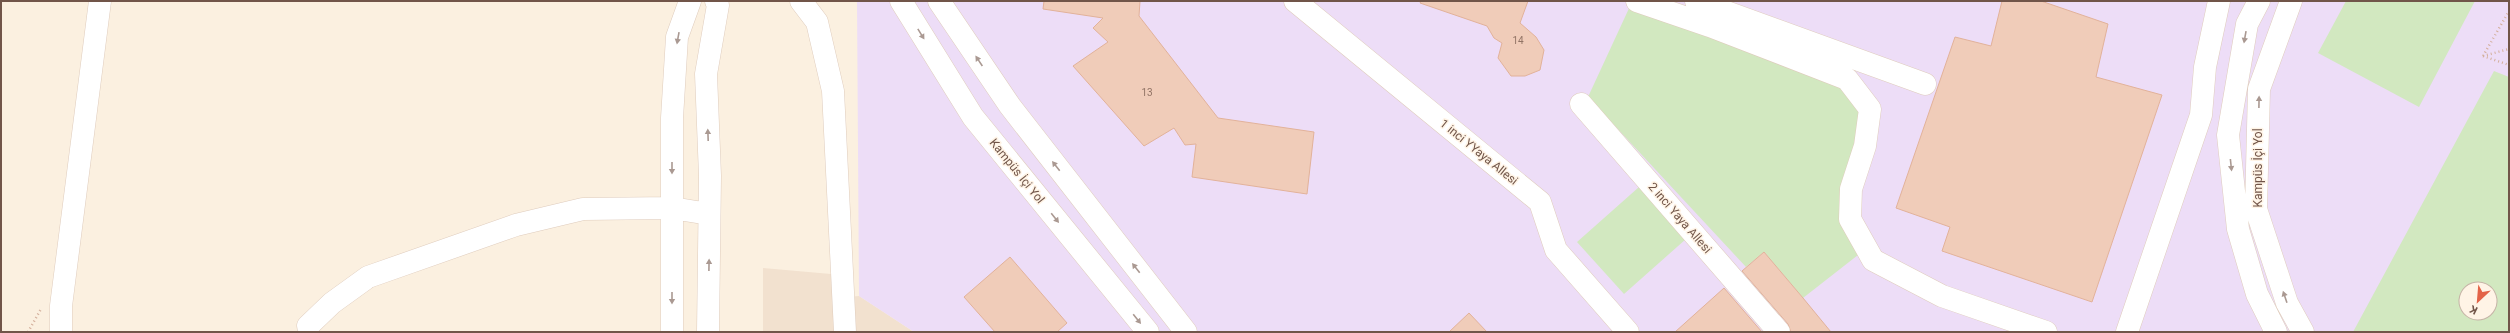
<svg xmlns="http://www.w3.org/2000/svg" width="2510" height="333" viewBox="0 0 2510 333" font-family="Roboto,sans-serif">
<rect width="100%" height="100%" fill="#fbf0e0"/>
<path fill="#f2e1cf" d="M763,268L831,274L833,298L859,296L914,332H763Z"/>
<path fill="#edddf7" fill-rule="evenodd" d="M857,1H2509V332H914L859,296ZM2466,289H2490V313H2466Z"/>
<path fill="#d2e8c0" fill-rule="evenodd" d="M2346,1H2475L2419,107L2318,53Z
M1631,4L1841,81L1858,105L1862,124L1858,255L1803,298L1764,252L1746,267L1588,97Z
M2494,71L2509,77V332H2353ZM2466,289H2490V313H2466Z
M1639,187L1686,239L1624,294L1577,242Z"/>
<path fill="#f0ccb9" stroke="#e2b29a" d="M1044,1H1140L1139,16L1218,118L1314,132L1307,194L1192,177L1196,144L1185,145L1174,128L1144,146L1073,66L1108,42L1093,28L1103,18L1043,9Z
M1421,1H1528L1520,23L1536,37L1544,50L1540,70L1525,76H1511L1498,58L1502,43L1494,38L1487,26L1420,3Z
M2002,1H2041L2108,24L2096,77L2162,95L2092,302L1942,251L1950,227L1896,208L1955,37L1991,46Z
M1764,252L1803,298L1831,332H1791L1788,324L1742,271Z
M1010,257L1067,323L1057,332H995L964,297Z
M1724,288L1762,332H1675Z
M1469,313L1487,332H1449Z"/>
<g fill="none" stroke-linecap="round" stroke-linejoin="round">
<defs>
<path id="minor" d="M801,1L817,22L833,91L845,332
M901,1L973,117L1148,332
M939,1L1010,106L1186,332
M1295,1L1540,202L1556,250L1628,332
M1637,1L1710,26L1847,79L1870,109L1865,146L1851,189L1850,219L1873,260L1942,296L2046,332
M1696,1L1925,84
M2259,1L2247,24L2228,135L2238,229L2257,294L2276,332
M2291,1L2259,89L2256,209L2287,303L2303,332
M1581,104L1779,332
M308,326L332,303L368,277L516,225L583,209L672,208L709,214
M61,332V306L100,1
M672,332V118L677,37L690,1
M708,332L710,176L706,74L718,5L716,1
M2127,332L2201,115L2205,67L2219,1"/>
</defs>
<use href="#minor" stroke="#dfccbd" stroke-width="23"/>
<path stroke="#d4b09d" stroke-width="2.5" stroke-dasharray="1 3" stroke-linecap="butt" d="M2483,56L2509,11
M2483,56L2509,65
M2483,56L2509,49
M28,332L41,309"/>
<use href="#minor" stroke="#fff" stroke-width="22"/>
</g>
<defs><path id="oneway-solid" d="M-6-.8H1V-3.2L6.5 0L1 3.2V.8H-6Z"/></defs>
<g fill="#aa9992">
<use href="#oneway-solid" transform="translate(921 34) rotate(58)"/>
<use href="#oneway-solid" transform="translate(2245 37) rotate(100)"/>
<use href="#oneway-solid" transform="translate(678 38) rotate(100)"/>
<use href="#oneway-solid" transform="translate(979 61) rotate(-124)"/>
<use href="#oneway-solid" transform="translate(2259 102) rotate(-89)"/>
<use href="#oneway-solid" transform="translate(708 135) rotate(-92)"/>
<use href="#oneway-solid" transform="translate(2231 165) rotate(84)"/>
<use href="#oneway-solid" transform="translate(1056 166) rotate(-128)"/>
<use href="#oneway-solid" transform="translate(672 168) rotate(90)"/>
<use href="#oneway-solid" transform="translate(1055 218) rotate(51)"/>
<use href="#oneway-solid" transform="translate(709 265) rotate(-89)"/>
<use href="#oneway-solid" transform="translate(1136 268) rotate(-128)"/>
<use href="#oneway-solid" transform="translate(2285 297) rotate(-109)"/>
<use href="#oneway-solid" transform="translate(672 298) rotate(90)"/>
<use href="#oneway-solid" transform="translate(1137 319) rotate(51)"/>
</g>
<g text-anchor="middle" stroke-width="3" stroke-linejoin="round" paint-order="stroke">
<g font-size="10" fill="#917365">
<text x="1518" y="44">14</text>
<text x="1147" y="96">13</text>
</g>
<g font-size="12" fill="#715549" stroke="#fff4e6">
<text transform="translate(1479 152) rotate(39)" y="4">1 inci YYaya Allesi</text>
<text transform="translate(2258 168) rotate(-90)" y="4">Kampüs İçi Yol</text>
<text transform="translate(1017 171) rotate(51)" y="4">Kampüs İçi Yol</text>
<text transform="translate(1680 218) rotate(49)" y="4">2 inci Yaya Allesi</text>
</g>
</g>
<rect width="2510" height="333" fill="none" stroke="#715549" stroke-width="4"/>
<g transform="translate(2478 301) rotate(206)"><circle r="19" fill="#fff4e6" stroke="#c6b4a7"/>
<path d="M0-3L7 15L0 10L-7 15Z" fill="#e36448"/>
<text y="-6" font-size="11" font-weight="bold" text-anchor="middle" fill="#715549">K</text>
</g>
</svg>
